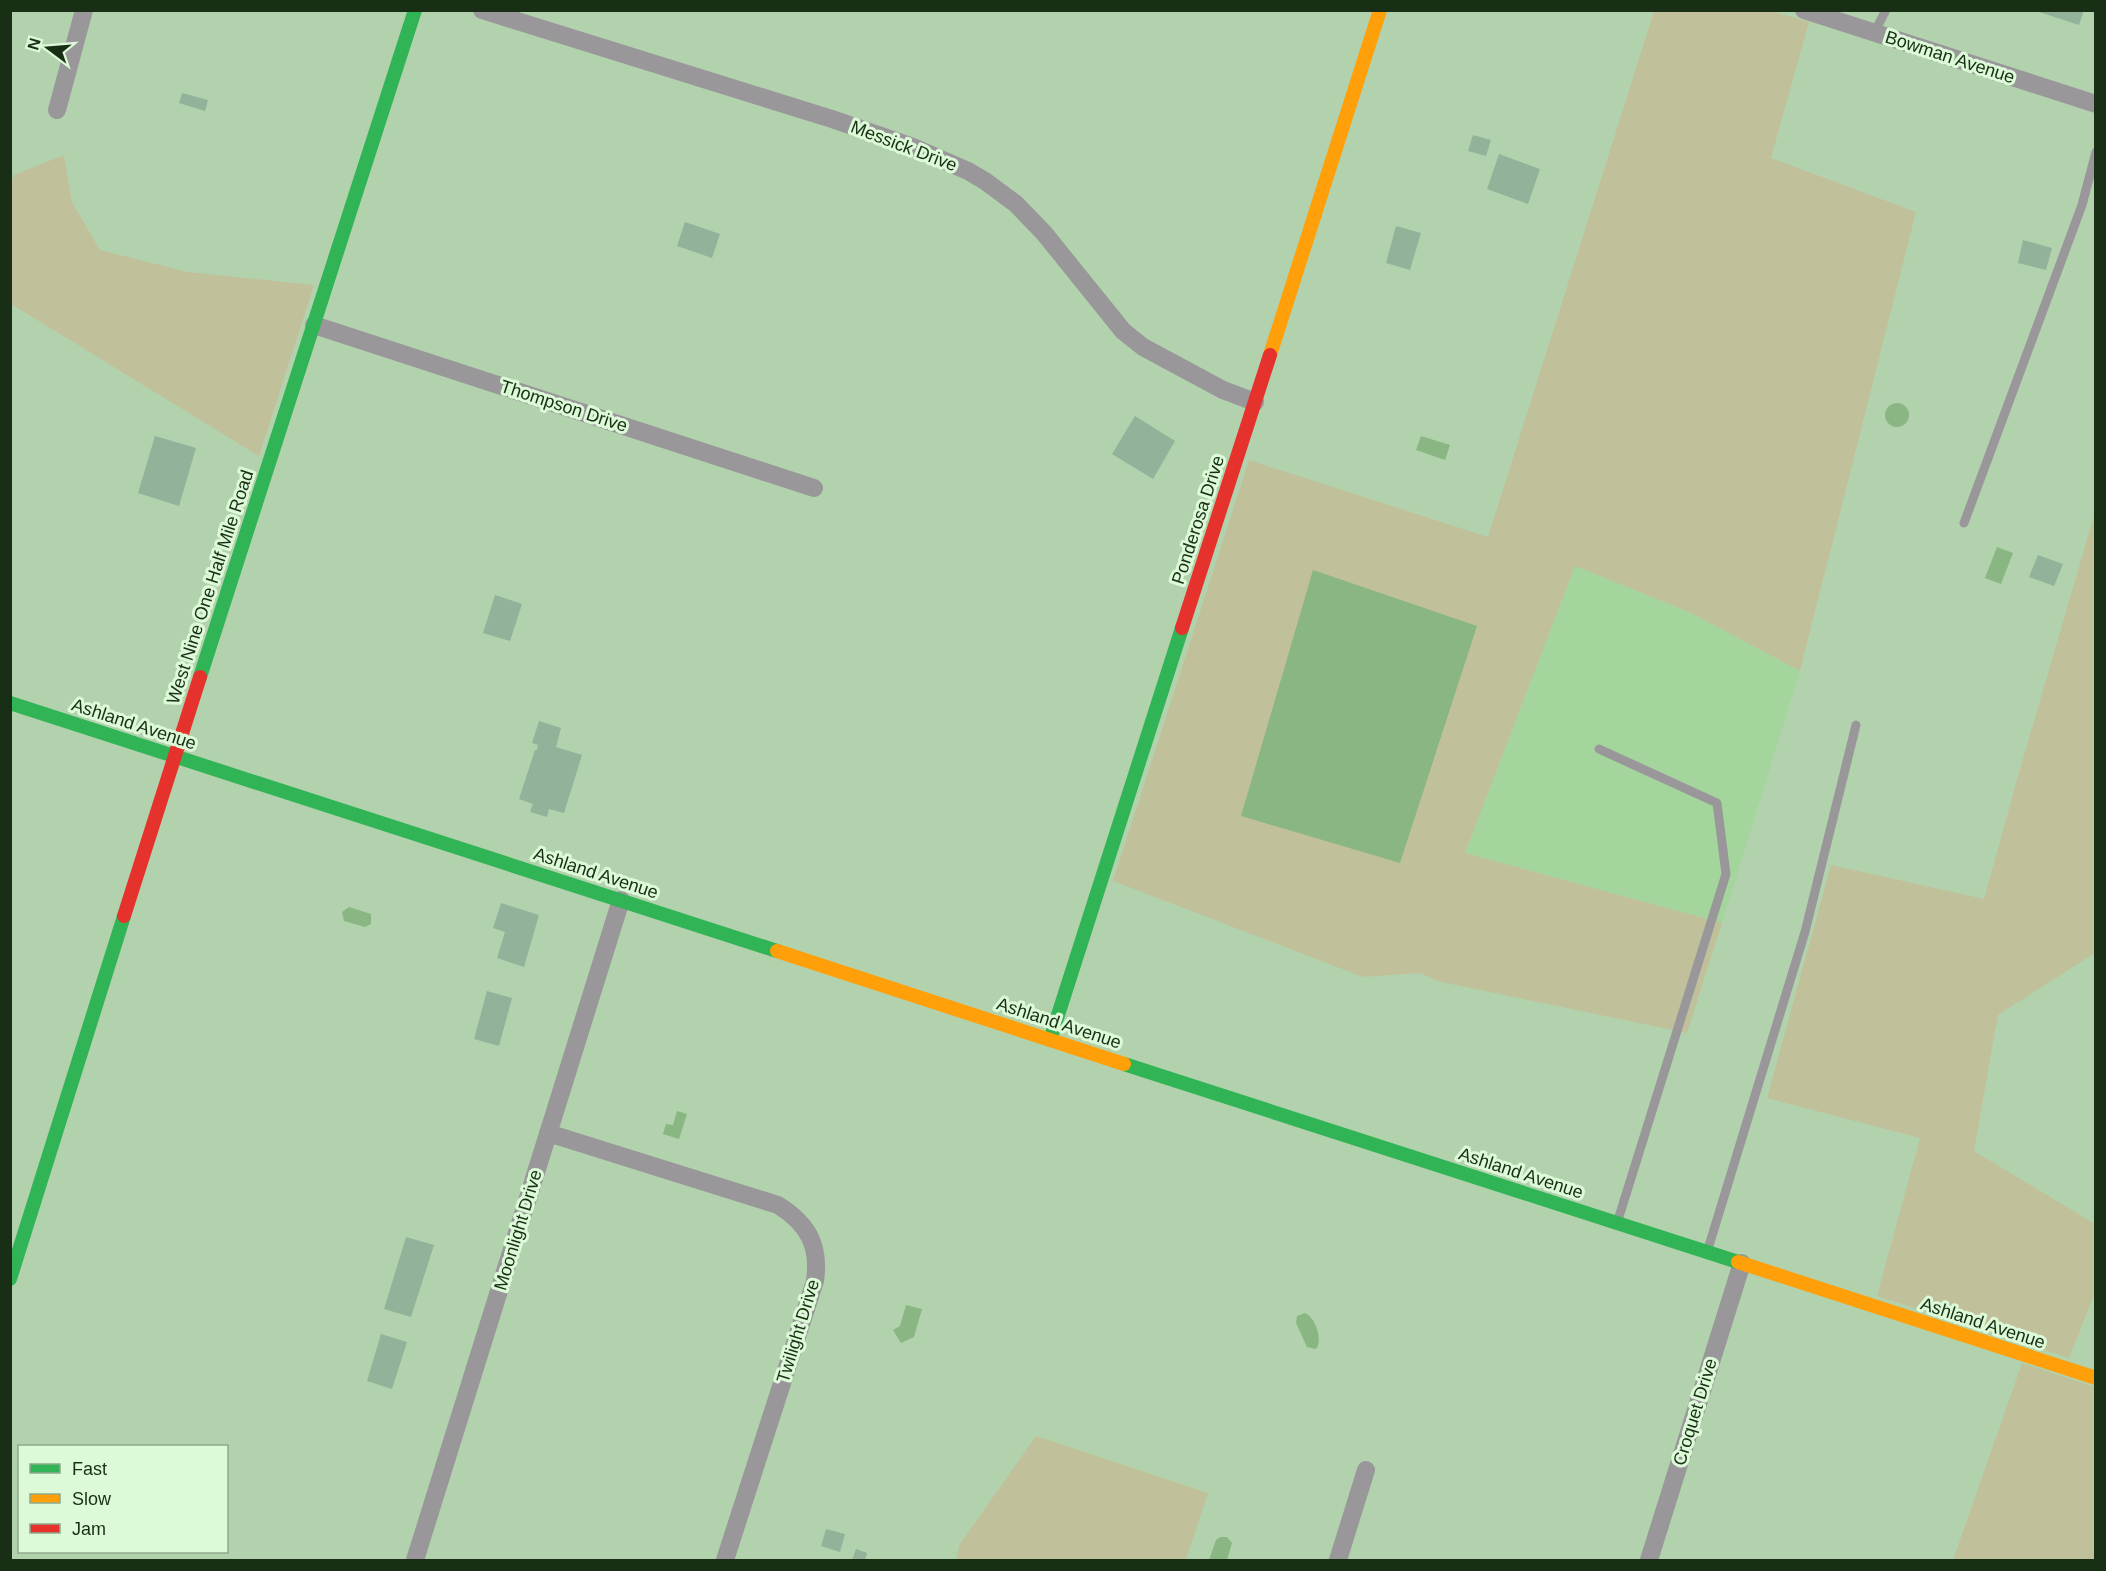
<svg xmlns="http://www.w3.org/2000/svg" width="2106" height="1571" viewBox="0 0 2106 1571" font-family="Helvetica,sans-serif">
<rect width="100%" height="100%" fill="#b2d2ad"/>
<path fill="#a4d59c" d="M1575,566L1689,612L1800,671L1722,923L1465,853Z"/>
<path fill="#c0c19a" d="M1654,11H1772L1809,22L1771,158L1916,212L1800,671L1689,612L1575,566L1465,853L1722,923L1687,1033L1441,982L1420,973L1363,977L1113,881L1249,460L1488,537Z
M64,155L72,202L100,250L188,272L314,285L259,456L11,304L10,184L14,175Z
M2095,512V953L1998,1015L1974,1151L2095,1224V1293L2069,1358L1877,1296L1920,1138L1767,1098L1831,865L1984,899L2020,769Z
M2022,1363L2095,1387V1560H1953Z
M1036,1436L1208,1493L1186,1560H956L960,1544Z"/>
<path fill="#89b682" d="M1885 415a12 12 0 1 1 24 0a12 12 0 1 1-24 0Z
M1421,436L1450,445L1445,460L1416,450Z
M1997,547L2013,553L2001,584L1985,578Z
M1313,570L1477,626L1400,863L1241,816Z
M349,907L371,914V924L365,927L344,921L342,912Z
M677,1111L687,1114L679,1139L663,1134L666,1124L673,1125Z
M906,1305L922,1309L914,1337L901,1343L893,1330L900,1326Z
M1305,1313C1316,1318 1323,1340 1316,1349L1307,1347L1296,1323L1297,1316Z
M1220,1537H1227L1232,1543L1227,1560H1209L1216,1540Z"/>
<path fill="#92b299" d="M2033,10H2084L2079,25Z
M182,93L208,100L205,111L179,103Z
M1473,135L1491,140L1486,156L1468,151Z
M1499,154L1540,169L1528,204L1487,189Z
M685,222L720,234L712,258L677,246Z
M1396,226L1421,233L1410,270L1386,263Z
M2023,240L2052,248L2046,270L2018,263Z
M1135,416L1175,441L1153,479L1112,454Z
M155,436L196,448L179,506L138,493Z
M2038,555L2063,564L2054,586L2029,577Z
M495,595L522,604L510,641L483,633Z
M539,721L561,728L556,747L582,755L564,813L549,809L547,817L530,812L533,804L519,799L535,750H537L538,745L532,743Z
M501,903L539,915L524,967L497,958L505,932L493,928Z
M487,991L512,998L499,1046L474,1039Z
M406,1237L434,1245L411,1317L384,1309Z
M381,1334L407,1342L392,1389L367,1381Z
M826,1529L845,1534L840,1552L821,1546Z
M856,1549L867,1553L865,1560H852Z"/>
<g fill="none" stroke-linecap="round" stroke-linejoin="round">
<path stroke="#99979a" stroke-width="9" d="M1874,33L1886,10
M1964,523L2082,205L2096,152
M1599,749L1717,803L1726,874L1618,1220
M1708,1249L1805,932L1856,725"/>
<path stroke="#99979a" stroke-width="18" d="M482,10L832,119L913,147L968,171L985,181L1016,204L1044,233L1123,331L1143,347L1223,390L1255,402
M1804,10L2096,104
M57,110L84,10
M314,325L814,488
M548,1133L778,1205C808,1224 820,1245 815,1281L725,1560
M415,1560L621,900
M1338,1560L1366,1470
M1649,1560L1742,1263"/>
<path stroke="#30b455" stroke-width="14" d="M200,677L415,10
M10,703L777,951
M1050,1040L1182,628
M1124,1064L1738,1262
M10,1279L124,916"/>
<path stroke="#ff9f0a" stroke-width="14" d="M1270,355L1380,10
M777,951L1124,1064
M1738,1262L2096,1378"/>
<path stroke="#e5322d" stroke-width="14" d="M1182,628L1270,355
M124,916L200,677"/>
</g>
<g text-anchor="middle" stroke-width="6" stroke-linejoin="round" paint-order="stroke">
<g font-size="18" fill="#192f15" stroke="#ddfad8">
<text transform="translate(1950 57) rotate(18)" y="6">Bowman Avenue</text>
<text transform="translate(904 146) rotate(21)" y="6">Messick Drive</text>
<text transform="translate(564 406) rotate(18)" y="6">Thompson Drive</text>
<text transform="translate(1198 520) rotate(-72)" y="6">Ponderosa Drive</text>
<text transform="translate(210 587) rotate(-72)" y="6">West Nine One Half Mile Road</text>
<text transform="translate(134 724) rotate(18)" y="6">Ashland Avenue</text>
<text transform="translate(596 873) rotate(18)" y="6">Ashland Avenue</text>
<text transform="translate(1059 1023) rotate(18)" y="6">Ashland Avenue</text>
<text transform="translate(1521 1173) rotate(18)" y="6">Ashland Avenue</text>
<text transform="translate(518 1230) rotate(-73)" y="6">Moonlight Drive</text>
<text transform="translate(1983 1323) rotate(18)" y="6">Ashland Avenue</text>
<text transform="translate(798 1331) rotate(-73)" y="6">Twilight Drive</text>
<text transform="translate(1695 1412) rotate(-73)" y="6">Croquet Drive</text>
</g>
</g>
<rect width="2106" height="1571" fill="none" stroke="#192f15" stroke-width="24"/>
<rect x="18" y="1445" width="210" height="108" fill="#ddfad8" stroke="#8fa98a" stroke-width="1.5"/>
<rect x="30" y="1464" width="30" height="9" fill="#30b455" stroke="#8fa98a" stroke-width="1.5"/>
<text x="72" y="1475" font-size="18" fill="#192f15">Fast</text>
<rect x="30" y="1494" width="30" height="9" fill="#ff9f0a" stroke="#8fa98a" stroke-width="1.5"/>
<text x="72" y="1505" font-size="18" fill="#192f15">Slow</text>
<rect x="30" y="1524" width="30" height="9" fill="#e5322d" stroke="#8fa98a" stroke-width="1.5"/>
<text x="72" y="1535" font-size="18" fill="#192f15">Jam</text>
<g transform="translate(48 48) rotate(286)" stroke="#ddfad8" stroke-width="4.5" paint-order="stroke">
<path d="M0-4.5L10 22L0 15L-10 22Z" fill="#192f15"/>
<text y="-9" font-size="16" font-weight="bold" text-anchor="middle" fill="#192f15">N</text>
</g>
</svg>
